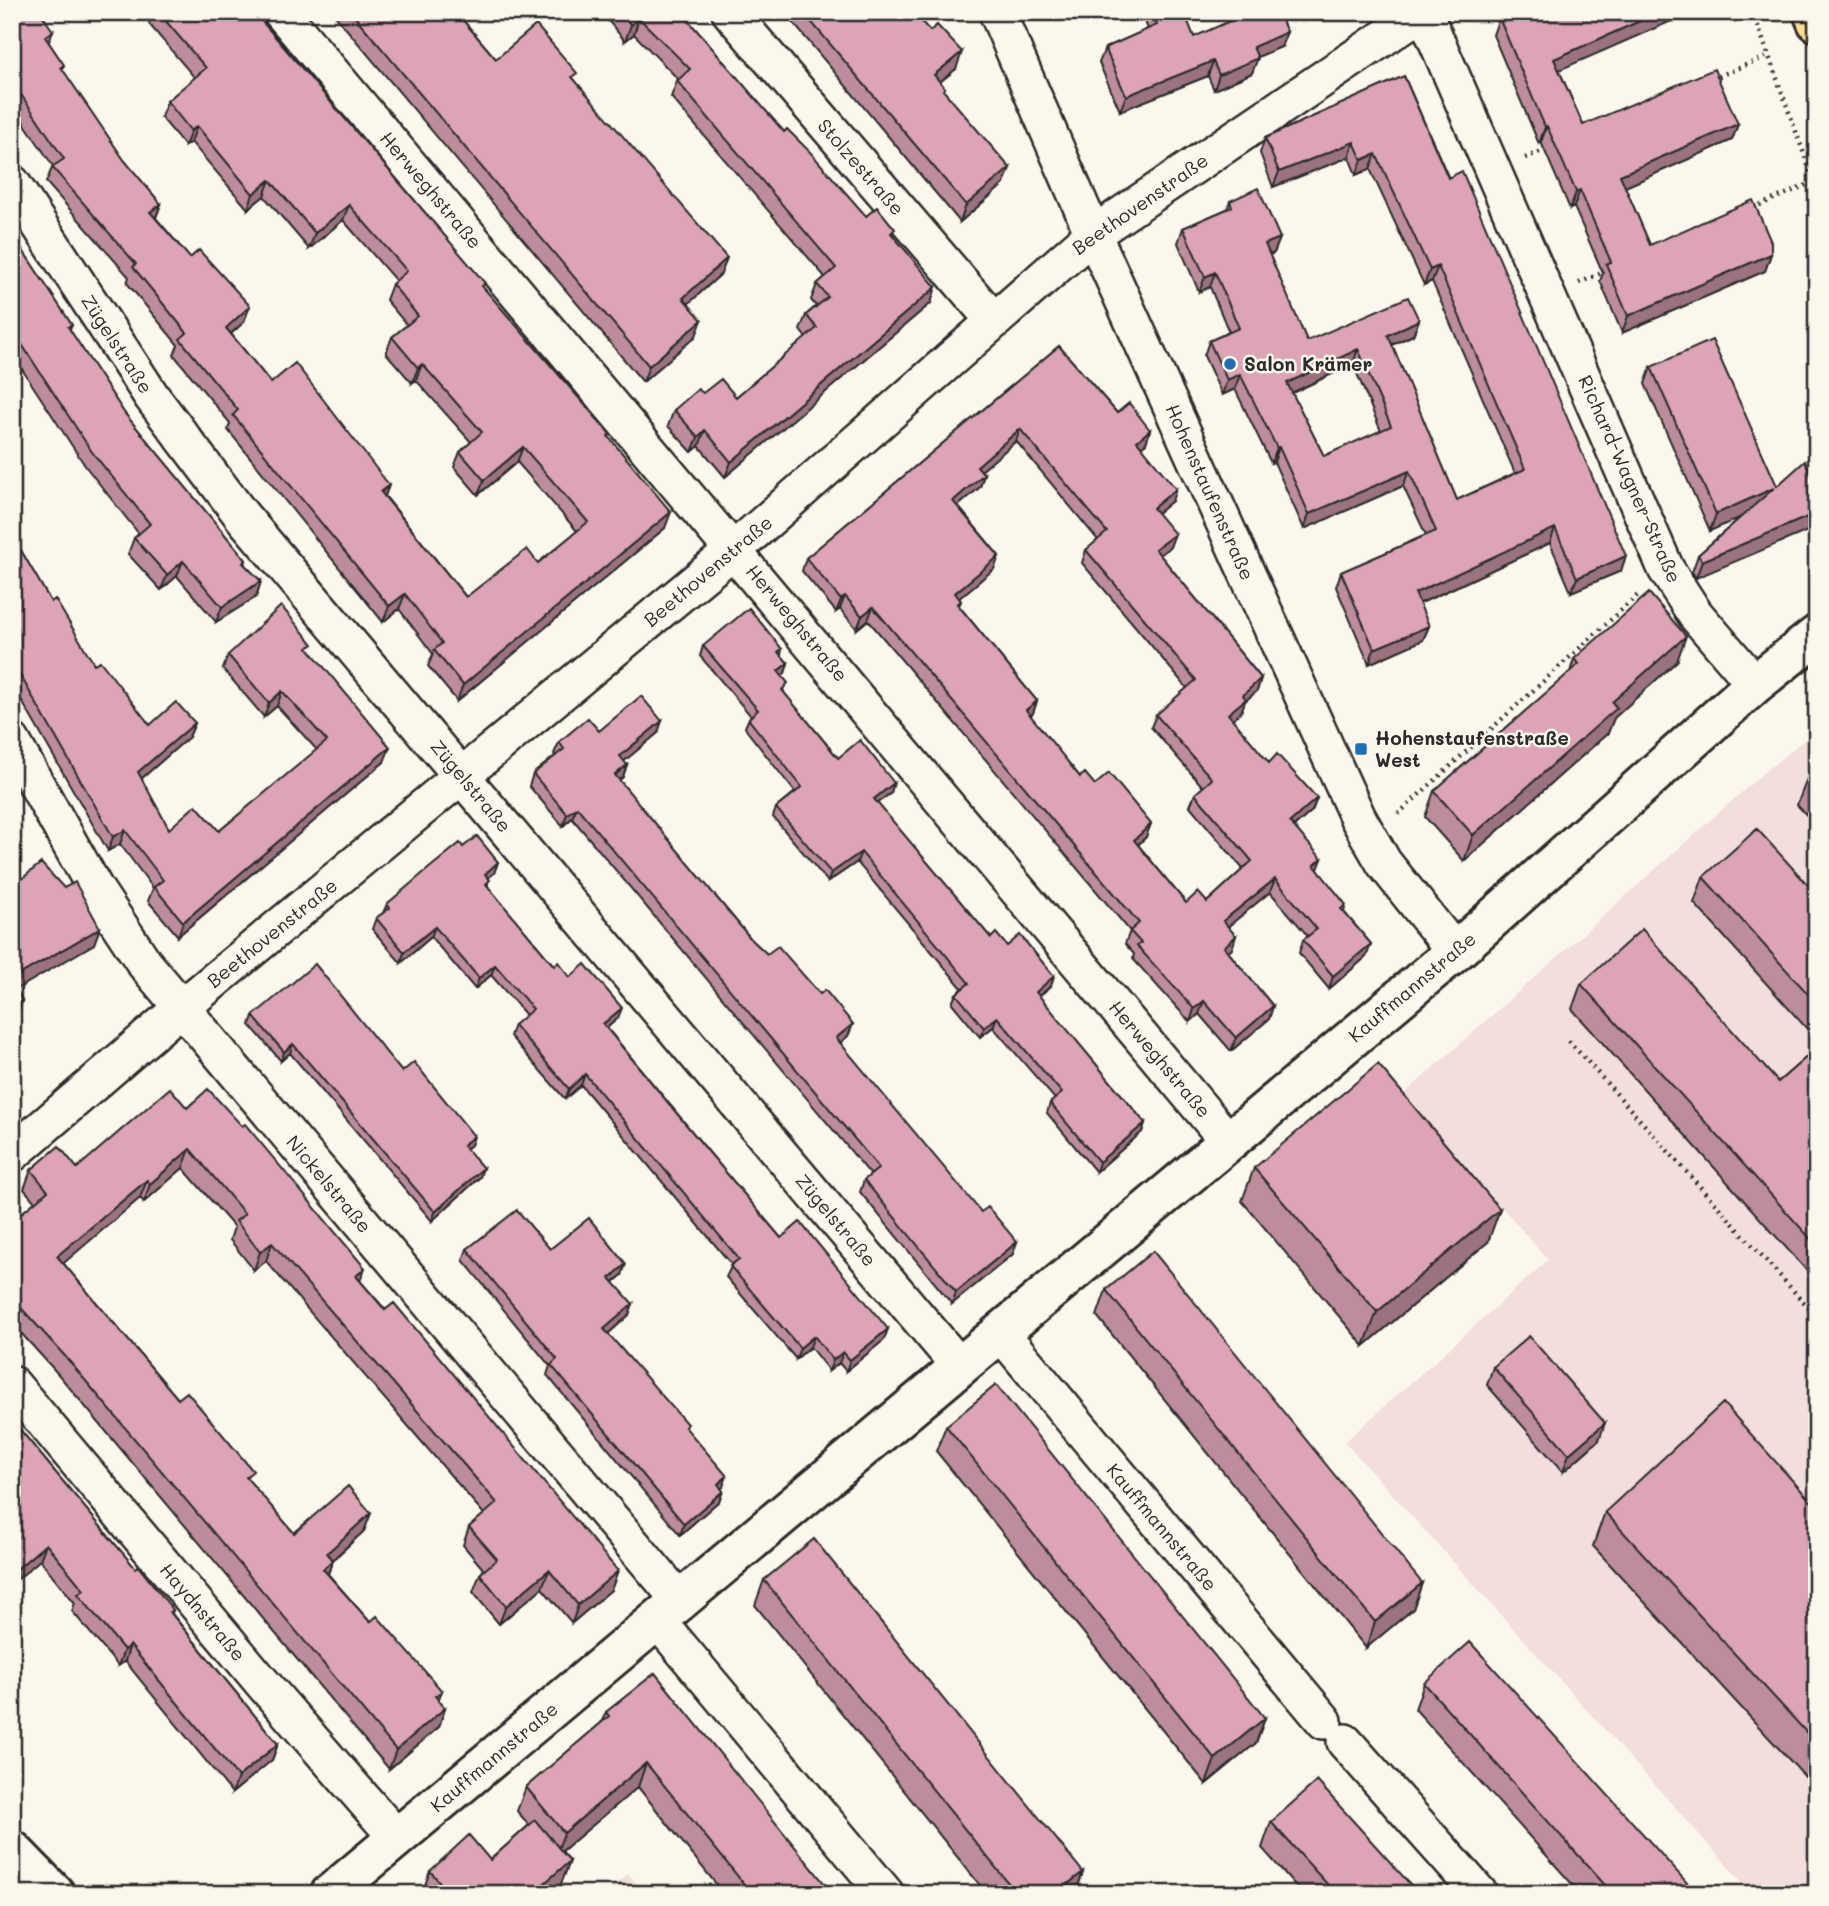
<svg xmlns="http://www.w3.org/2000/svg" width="1829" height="1906" viewBox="0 0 1829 1906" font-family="Mali,sans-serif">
<rect width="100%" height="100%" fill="#fbf7ec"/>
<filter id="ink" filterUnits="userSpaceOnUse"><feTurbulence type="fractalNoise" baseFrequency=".0143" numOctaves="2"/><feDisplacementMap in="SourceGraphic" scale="14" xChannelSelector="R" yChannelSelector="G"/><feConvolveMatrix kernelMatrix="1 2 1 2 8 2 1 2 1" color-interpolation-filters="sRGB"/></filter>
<g filter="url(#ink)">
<path fill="#f2dedc" d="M1817,729V1894H1753L1345,1442L1548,1260L1403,1095L1762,774Z
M628,1874L646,1894H604Z"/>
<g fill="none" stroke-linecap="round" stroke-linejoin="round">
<defs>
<path id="street" d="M281,12L1228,1141
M730,12L994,321
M997,12L1093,234L1358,818L1384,863L1455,952
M1424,12L1666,569L1695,614L1755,684
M12,183L152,397L242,516L960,1367
M12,741L96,890L145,964L681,1602
M12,1154L180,1009L735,549L1093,234L1422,12
M1000,1332L1324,1721
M12,1384L265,1686L397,1838
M659,1622L886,1894
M1345,1742L1480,1894"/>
<path id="secondary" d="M12,1850L55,1894
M330,1894L1455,952L1755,684L1817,635"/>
<path id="primary" d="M1813,12L1817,22"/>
</defs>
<use href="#street" stroke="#2b2b2b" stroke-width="40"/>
<use href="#secondary" stroke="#2b2b2b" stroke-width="44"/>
<use href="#primary" stroke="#2b2b2b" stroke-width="44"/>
<path stroke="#2b2b2b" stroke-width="4.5" stroke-dasharray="2 5" stroke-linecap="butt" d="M1753,12L1817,190
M1712,79L1768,56
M1525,158L1549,148
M1753,208L1814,182
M1579,283L1606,271
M1398,814L1640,593
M1569,1041L1817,1317"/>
<use href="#street" stroke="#fbf7ec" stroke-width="35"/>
<use href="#secondary" stroke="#fbf7ec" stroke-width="38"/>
<use href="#primary" stroke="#ffdd96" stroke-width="38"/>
</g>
<path fill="#bd8d9c" stroke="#2b2b2b" stroke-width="2" fill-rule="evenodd" d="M12,12L49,43L64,65L62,69L124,160L161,204L156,218L244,322L231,334L271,383L389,485L385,496L466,597L538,563L577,531L517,462L478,495L454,467L460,452L471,442L416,380L412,383L386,353L392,337L407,325L386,300L392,284L396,281L343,220L309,249L264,196L248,209L191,142L185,146L161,117L167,101L195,78L149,24L153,12H254L483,288L610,434L609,437L665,528L457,701L428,666L433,654L399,609L383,622L228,430L230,423L174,355L178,345L127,283L129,277L46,182L53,166L12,105Z
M332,12H456L496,59L574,79L721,274L688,304L696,336L643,382Z
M601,12H681L784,132L866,216L893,235L931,303L725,477L699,446L692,452L668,426L674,410L703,393L736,397L806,338L800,330L806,315L816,306L811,300L817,284L825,277L671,97L677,81L678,79L634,34L625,41Z
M784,12H913L956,69L940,82L945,88L944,91L1004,184L960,222Z
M1141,12H1184L1194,37L1281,47L1257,57L1252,73L1214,90L1208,76L1120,111L1099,63L1105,48L1148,29Z
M1499,18L1559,70L1583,125L1738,124L1732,140L1625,187L1650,245L1771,254L1765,271L1622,333L1600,281L1603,273L1574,207L1570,209L1541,142L1539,144L1493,35Z
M1404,76L1621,571L1571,592L1550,543L1419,604L1429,626L1423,640L1369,664L1336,587L1341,572L1426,535L1403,486L1304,529L1274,462L1271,463L1235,389L1222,395L1204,356L1209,341L1229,332L1210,287L1199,292L1178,243L1183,228L1227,209L1230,201L1280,238L1274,253L1269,255L1307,341L1419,320L1413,335L1392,345L1457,500L1515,473L1432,281L1424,285L1370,169L1356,175L1349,157L1273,187L1260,153L1265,138ZM1353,364L1381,431L1324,456L1292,393Z
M12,234L72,325L70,330L125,414L246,560L245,565L261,581L256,597L216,622L177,576L161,590L128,554L134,538L139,534L86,467L12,354Z
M1059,346L1117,413L1150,430L1146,443L1141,446L1172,501L1157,513L1170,547L1160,555L1261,678L1257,691L1245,701L1241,712L1232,719L1269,763L1317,798L1312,811L1294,827L1318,870L1346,905L1344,912L1371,944L1366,957L1329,989L1299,953L1303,940L1308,936L1270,892L1228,926L1232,949L1228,952L1273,1006L1269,1019L1231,1051L1199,1014L1190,1022L1133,959L1134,954L1125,944L1130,931L868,620L857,629L840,609L836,612L802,571L806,558ZM1016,441L1098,540L1086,550L1082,563L1187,688L1156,715L1151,727L1203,787L1195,794L1190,806L1243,869L1207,902L1186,903L1138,845L1146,837L1095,785L1080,777L1030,716L1033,713L1037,701L959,606L961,601L959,598L994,569L999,556L958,506L980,487L984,474L981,471Z
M1651,367L1777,486L1696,578L1692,572L1698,555L1742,516L1710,531L1645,384Z
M12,535L51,602L94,664L150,725L195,723L189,737L141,779L169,829L219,831L317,750L277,706L264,717L223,669L228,655L310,651L384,762L178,936L148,901L153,888L120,844L108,851L12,684Z
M703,646L782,649L781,655L788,663L785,673L781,675L784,693L838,758L891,793L877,803L991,938L1007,946L1051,986L1039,996L1145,1123L1142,1132L1096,1172L1047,1113L1050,1103L1055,1099L993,1027L980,1037L952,1003L956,994L962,988L857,862L828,882L773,817L776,808L795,792L747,731L745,727L749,718L751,716L700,656Z
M1574,659L1677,661L1614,718L1608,733L1464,861L1425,817L1434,791L1570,672Z
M599,731L658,733L624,761L623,777L619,780L751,939L767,954L820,994L853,1024L848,1036L840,1043L1013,1254L952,1304L860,1192L864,1180L871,1175L572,818L563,826L529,786L533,774L555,756L554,754L559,742Z
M1817,770V826L1797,805L1807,779Z
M463,847L498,862L494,873L488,878V887L554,966L570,977L618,1018L607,1028L707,1150L781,1238L884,1340L846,1371L839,1363L829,1371L810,1347L796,1359L726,1277L732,1265L581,1085L565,1099L510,1036L514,1025L526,1015L491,975L475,989L431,937L401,963L372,929L376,918L383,913L387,904Z
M1703,877L1817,895V1040L1694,903Z
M1581,984L1778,1082L1817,1048V1282L1572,1009Z
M253,1016L402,1072L474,1136L471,1145L466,1149L480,1177L432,1221L290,1053L281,1061L250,1025Z
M187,1108L360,1281L618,1571L611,1590L572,1623L542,1588L499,1624L473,1592L480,1574L484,1570L463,1545L469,1527L484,1514L266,1261L254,1270L230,1240L234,1227L183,1168L144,1202L140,1198L63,1263L178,1399L294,1533L371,1513L364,1531L333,1560L328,1574L445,1708L439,1727L389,1769L58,1374L12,1323V1221L35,1202L24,1189L31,1170L77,1168Z
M1254,1168L1488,1242L1364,1346L1242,1201Z
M467,1249H550L622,1275L614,1282L629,1315L608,1334L686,1428L723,1487L721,1488L723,1491L719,1501L680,1535L547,1375L550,1366L463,1260Z
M1106,1290L1422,1583L1413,1609L1366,1648L1097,1316Z
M1493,1367L1599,1440L1563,1472L1487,1385Z
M12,1420L135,1568L173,1610L172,1614L278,1744L272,1760L232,1793L125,1661L118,1666L72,1611L75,1603L40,1560Z
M946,1426L1265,1718L1256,1743L1206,1784L936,1451Z
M1817,1508V1790L1593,1546L1605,1512Z
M764,1580L1083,1872L1075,1894H987L755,1605Z
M1424,1683L1697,1894H1581L1415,1709Z
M606,1712L833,1894H724L638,1787L562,1851L570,1861L559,1889L554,1894H422L430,1871L490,1860L529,1825L517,1811L526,1787L601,1723Z
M1271,1822L1419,1894H1303L1262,1848Z"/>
<path fill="#9a737f" stroke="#2b2b2b" stroke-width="2" d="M1660,12H1692L1548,75L1554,59Z
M639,18L634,34L625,41L631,25Z
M53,31L47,47L45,37Z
M1287,32L1281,47L1248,61L1253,47Z
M962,52L956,69L928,91L934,75Z
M1258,58L1252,73L1214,90L1219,75Z
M1213,61L1208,76L1120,111L1126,96Z
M1738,124L1732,140L1614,192L1620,175Z
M197,126L191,142L185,146L191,131Z
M1547,126L1541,142L1539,144L1545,127Z
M1354,142L1349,157L1273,187L1279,172Z
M1376,154L1370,169L1356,175L1362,160Z
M1010,168L1004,184L960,222L966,205Z
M270,180L264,196L248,209L253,194Z
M1580,190L1574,207L1570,209L1576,192Z
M161,204L155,219L150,212Z
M349,205L343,220L309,249L315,233Z
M1280,238L1274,253L1259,259L1265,244Z
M1771,254L1765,271L1622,333L1628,316Z
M727,258L721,274L677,314L683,298Z
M1438,266L1432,281L1424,285L1430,270Z
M1215,272L1210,287L1199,292L1205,277Z
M936,287L931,303L725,477L731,462Z
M250,306L244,322L220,343L226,328Z
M702,320L696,336L643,382L649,366Z
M1419,320L1413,335L1382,349L1388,335Z
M1358,349L1353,364L1281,398L1287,383Z
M422,364L416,380L412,383L418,368Z
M1240,374L1235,389L1222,395L1227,380Z
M1020,429L1016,441L972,479L977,466Z
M705,430L699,446L692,452L698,437Z
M1150,430L1146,443L1132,454L1137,441Z
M523,447L517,462L478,495L484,480Z
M1279,447L1274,462L1271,463L1277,448Z
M1409,471L1403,486L1304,529L1309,514Z
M984,474L980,487L949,514L953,501Z
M389,485L383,501L381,492Z
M1774,488L1768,505L1710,531L1716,514Z
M1176,489L1172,501L1148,521L1153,508Z
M671,512L665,528L457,701L463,685Z
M1817,513V527L1696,578L1702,561Z
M1555,528L1550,543L1410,608L1415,593Z
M1175,534L1170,547L1150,562L1155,549Z
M999,556L994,569L950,606L955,593Z
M1626,556L1621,571L1571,592L1577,578Z
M183,561L177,576L161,590L167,575Z
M261,581L256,597L216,622L222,607Z
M405,594L399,609L383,622L389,606Z
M845,596L840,609L836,612L841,600Z
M873,607L868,620L857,629L862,616Z
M1429,626L1423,640L1369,664L1374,649Z
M1686,636L1677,661L1614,718L1608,733L1464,861L1473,835L1612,702Z
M788,663L785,673L775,681L778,671Z
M1261,678L1257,691L1245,701L1241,712L1223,727L1228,714L1243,695Z
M282,691L277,706L264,717L269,703Z
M1037,701L1033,713L1021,723L1026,710Z
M662,721L658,733L616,768L620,756Z
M195,723L189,737L133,786L138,772Z
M390,747L384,762L178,936L183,922Z
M627,765L623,777L611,787L615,775Z
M894,783L891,793L870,808L874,799Z
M1317,798L1312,811L1285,834L1290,822Z
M577,807L572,818L563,826L567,814Z
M1151,824L1146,837L1129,853L1134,840Z
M125,830L120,844L108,851L113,837Z
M861,852L857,862L828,882L831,873Z
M1322,859L1317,872L1314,865Z
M498,862L494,873L481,884L485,874Z
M1275,879L1270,892L1219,934L1223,921Z
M435,927L431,937L401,963L404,952Z
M100,928L94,944L12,992V979Z
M1236,936L1232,949L1219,960L1224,947Z
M1371,944L1366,957L1329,989L1333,976Z
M495,965L491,975L475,989L479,978Z
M1054,976L1051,986L1032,1002L1036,992Z
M22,1001L17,1017L12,1019V1005Z
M1204,1001L1199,1014L1190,1022L1194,1009Z
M1273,1006L1269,1019L1231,1051L1236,1038Z
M622,1008L618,1018L599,1035L603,1024Z
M997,1017L993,1027L980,1037L984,1028Z
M853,1024L848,1036L832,1050L836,1038Z
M293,1044L290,1053L281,1061L284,1052Z
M585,1074L581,1085L565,1099L569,1089Z
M1145,1123L1142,1132L1096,1172L1099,1162Z
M474,1136L471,1145L460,1154L463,1145Z
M190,1149L183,1168L144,1202L150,1184Z
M483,1168L480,1177L432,1221L435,1212Z
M147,1180L140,1198L51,1274L57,1256Z
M1500,1209L1488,1242L1364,1346L1377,1312Z
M1017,1242L1013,1254L952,1304L956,1292Z
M272,1243L266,1261L254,1270L260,1252Z
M626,1264L622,1275L606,1288L610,1278Z
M365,1268L358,1287L356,1276Z
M633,1304L629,1315L601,1340L604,1329Z
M888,1329L884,1340L846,1371L850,1360Z
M814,1336L810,1347L796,1359L800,1348Z
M843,1352L839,1363L829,1371L833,1360Z
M1605,1423L1599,1440L1563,1472L1569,1454Z
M727,1476L723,1487L714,1494L718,1484Z
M723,1491L719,1501L680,1535L684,1524Z
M371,1513L364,1531L320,1571L327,1553Z
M46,1544L40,1560L12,1584V1573Z
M333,1560L326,1578L323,1569Z
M549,1570L542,1588L499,1624L506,1606Z
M618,1571L611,1590L572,1623L578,1605Z
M1422,1583L1413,1609L1366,1648L1375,1622Z
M130,1645L125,1661L118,1666L124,1650Z
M442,1691L435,1709V1696Z
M445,1708L439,1727L389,1769L396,1750Z
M1265,1718L1256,1743L1206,1784L1215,1759Z
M278,1744L272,1760L232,1793L238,1777Z
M646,1763L638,1787L555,1857L564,1833Z
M570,1861L559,1889L554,1894H532Z
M1083,1872L1075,1894H1055Z"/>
<path fill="#dca4b5" stroke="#2b2b2b" stroke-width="2" fill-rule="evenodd" d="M12,12H40L53,31L45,37L64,65L61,67L124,160L161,204L150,212L190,258L199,250L250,306L226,328L271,383L295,363L389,485L381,492L466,597L527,549L538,563L588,522L523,447L484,480L460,452L482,432L422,364L418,368L392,337L418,316L392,284L407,271L349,205L315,233L270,180L253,194L197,126L191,131L167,101L206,68L158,12H254L485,283L482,286L610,434L608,436L671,512L463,685L434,650L442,643L405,594L389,606L233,415L238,410L180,339L187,333L133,267L136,264L52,167L64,159L12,81Z
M351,12H456L496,59L536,25L577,73L572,77L727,258L683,298L702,320L649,366Z
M620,12H681L784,132L787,129L810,152L866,216L877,207L895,229L891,233L936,287L731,462L705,430L698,437L674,410L698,389L703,393L721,379L736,397L817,328L806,315L828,297L817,284L836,268L677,81L690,69L639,18L631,25Z
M803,12H913L930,31L937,25L962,52L934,75L945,88L943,90L1010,168L966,205Z
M1152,12H1184L1194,37L1250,12H1278L1287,32L1253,47L1258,58L1219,75L1213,61L1126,96L1105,48L1157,25Z
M1513,12H1660L1554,59L1583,125L1714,69L1738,124L1620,175L1650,245L1753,200L1771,242V254L1628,316L1606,264L1611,262L1580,190L1576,192L1547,126L1545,127L1499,18Z
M1404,76L1448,178L1462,171L1626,556L1577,578L1555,528L1415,593L1429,626L1374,649L1341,572L1436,531L1409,471L1309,514L1279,447L1277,448L1240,374L1227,380L1209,341L1239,328L1215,272L1205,277L1183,228L1232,207L1230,201L1258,188L1280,238L1265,244L1307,341L1408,297L1419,320L1388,335L1457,500L1525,469L1438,266L1430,270L1376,154L1362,160L1354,142L1279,172L1265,138ZM1358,349L1391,426L1324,456L1287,383Z
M12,234L72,325L68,327L125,414L246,560L243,563L261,581L222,607L183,561L167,575L134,538L150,524L92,452L15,334L12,336Z
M1712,340L1777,486L1805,461L1817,489V513L1702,561L1698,555L1774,488L1716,514L1651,367Z
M1059,346L1117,413L1129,403L1150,430L1137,441L1176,489L1153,508L1175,534L1155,549L1261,678L1243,695L1246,699L1228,714L1269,763L1277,754L1317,798L1290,822L1322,859L1314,865L1346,905L1341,909L1371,944L1333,976L1303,940L1317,929L1275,879L1223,921L1236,936L1224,947L1273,1006L1236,1038L1204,1001L1194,1009L1137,946L1141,943L1130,931L1139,923L873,607L862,616L845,596L841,600L806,558ZM1020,429L1107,532L1086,550L1196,680L1156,715L1212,779L1195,794L1252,861L1207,902L1198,892L1186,903L1134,840L1151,824L1109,773L1095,785L1085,773L1080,777L1026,710L1037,701L957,604L961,601L955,593L999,556L953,501L984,474L977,466Z
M12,535L51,602L55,599L94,664L100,661L150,725L176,702L195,723L138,772L169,829L196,805L219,831L327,741L282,691L269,703L228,655L281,606L313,644L308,648L390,747L183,922L154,887L163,880L125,830L113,837L12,661Z
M1649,593L1686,636L1612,702L1617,708L1473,835L1434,791L1579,664L1574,659Z
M749,608L782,649L778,652L788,663L778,671L788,683L782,690L838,758L860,740L894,783L874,799L991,938L996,933L1007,946L1020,935L1054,976L1036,992L1145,1123L1099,1162L1050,1103L1062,1093L997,1017L984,1028L956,994L969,983L861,852L831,873L776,808L802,787L750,721L749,718L758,710L703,646Z
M641,696L662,721L620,756L627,765L615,775L751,939L767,954L778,946L820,994L825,990L853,1024L836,1038L981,1212L988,1207L1017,1242L956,1292L864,1180L879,1168L577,807L567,814L533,774L564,749L559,742L588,718L599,731Z
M1817,770V790L1807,779Z
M1757,829L1817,895V1004L1703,877Z
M477,836L498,862L485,874L490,880L486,884L554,966L558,962L570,977L585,964L622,1008L603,1024L707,1150L781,1238L800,1222L888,1329L850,1360L843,1352L833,1360L814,1336L800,1348L730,1266L739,1259L585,1074L569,1089L514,1025L533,1009L495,965L479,978L435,927L404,952L376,918L390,908L387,904L422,874L460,843L463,847Z
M41,863L64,888L75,882L100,928L12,979L22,1001L12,1005V887Z
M1642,929L1778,1082L1817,1048V1246L1581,984Z
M315,964L402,1072L414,1062L474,1136L463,1145L483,1168L435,1212L293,1044L284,1052L253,1016Z
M1378,1064L1500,1209L1377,1312L1254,1168Z
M170,1088L187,1108L208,1089L242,1126L245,1124L365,1268L356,1276L385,1310L394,1303L618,1571L578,1605L549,1570L506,1606L480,1574L497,1559L469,1527L497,1503L272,1243L260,1252L236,1221L245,1214L190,1149L150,1184L147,1180L57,1256L178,1399L187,1392L253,1471L246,1477L294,1533L348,1486L371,1513L327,1553L333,1560L323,1569L370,1622L377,1616L442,1691L435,1696L445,1708L396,1750L64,1355L12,1298V1221L48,1191L31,1170L59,1146L77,1168Z
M517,1210L550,1249L589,1218L626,1264L610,1278L633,1304L604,1329L687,1424L685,1427L727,1476L718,1484L723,1491L684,1524L551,1365L557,1359L467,1249Z
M1153,1251L1422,1583L1375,1622L1106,1290Z
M1529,1336L1605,1423L1569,1454L1493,1367Z
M996,1385L1265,1718L1215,1759L946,1426Z
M1723,1403L1817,1508V1744L1605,1512Z
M12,1420L135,1568L138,1566L173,1610L170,1612L278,1744L238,1777L130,1645L124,1650L78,1594L84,1590L46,1544L12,1573Z
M814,1539L1083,1872L1055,1894H1017L764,1580Z
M1470,1642L1697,1894H1613L1424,1683Z
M655,1673L833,1894H752L646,1763L564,1833L526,1787L609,1716L606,1712Z
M1317,1781L1419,1894H1336L1271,1822Z
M535,1820L570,1861L532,1894H448L449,1893L430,1871L469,1835L490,1860Z"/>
</g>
<g fill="#1f6fb2" stroke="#fbf7ec" stroke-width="2.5">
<circle cx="1230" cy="364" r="7"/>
<rect x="1354" y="742" width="14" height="14" rx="3.5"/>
</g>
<g text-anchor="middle" stroke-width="5" stroke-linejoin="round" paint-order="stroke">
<g font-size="19" fill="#2b2b2b" stroke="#fbf7ec">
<text transform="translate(861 167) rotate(49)" y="7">Stolzestraße</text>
<text transform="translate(431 190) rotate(50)" y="7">Herweghstraße</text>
<text transform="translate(1140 204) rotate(-35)" y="7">Beethovenstraße</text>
<text transform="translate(117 344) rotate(57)" y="7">Zügelstraße</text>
<text transform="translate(1630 479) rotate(66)" y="7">Richard-Wagner-Straße</text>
<text transform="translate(1210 492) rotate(66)" y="7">Hohenstaufenstraße</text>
<text transform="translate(708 571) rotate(-40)" y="7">Beethovenstraße</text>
<text transform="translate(797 623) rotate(50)" y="7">Herweghstraße</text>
<text transform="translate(471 786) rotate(50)" y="7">Zügelstraße</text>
<text transform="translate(272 933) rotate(-39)" y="7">Beethovenstraße</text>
<text transform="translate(1412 987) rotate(-40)" y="7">Kauffmannstraße</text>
<text transform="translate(1160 1059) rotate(50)" y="7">Herweghstraße</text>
<text transform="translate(329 1184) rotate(50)" y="7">Nickelstraße</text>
<text transform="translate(836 1220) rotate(50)" y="7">Zügelstraße</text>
<text transform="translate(1162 1527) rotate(50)" y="7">Kauffmannstraße</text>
<text transform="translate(203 1612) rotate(50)" y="7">Haydnstraße</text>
<text transform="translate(494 1757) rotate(-40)" y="7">Kauffmannstraße</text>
</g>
<g font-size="19" font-weight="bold" fill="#2b2b2b" stroke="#fbf7ec" text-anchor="start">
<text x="1244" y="371">Salon Krämer</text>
<text x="1375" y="745">Hohenstaufenstraße<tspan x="1375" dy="22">West</tspan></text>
</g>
</g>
<rect width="1829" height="1906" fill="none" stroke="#fbf7ec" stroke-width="42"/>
<rect x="21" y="21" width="1787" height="1864" fill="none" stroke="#2b2b2b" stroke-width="2.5" filter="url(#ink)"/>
</svg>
